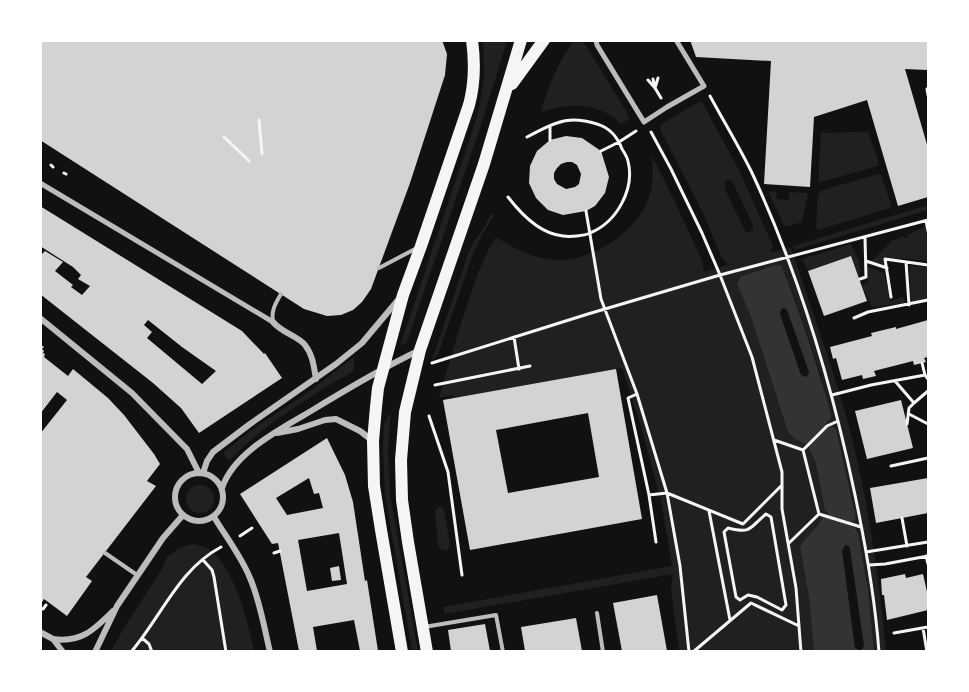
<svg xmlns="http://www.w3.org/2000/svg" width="969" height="692" viewBox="0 0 969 692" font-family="Quicksand,sans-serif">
<rect width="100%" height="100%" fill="#111"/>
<path fill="#202020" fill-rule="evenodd" d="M575,40L583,41L629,116V119L621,124C607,108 581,103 561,107C554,108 548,110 541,112C549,86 557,62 575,40Z
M483,41H507L480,128L407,342L400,346L478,114L484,79Z
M702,102L739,170L773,246L770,253L791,247C809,302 829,357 845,412C867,490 878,571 886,651H874L868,589L858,533V531L850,526L826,423L829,420L821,376L796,302L782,267L740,277L737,284L751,317L788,432L807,442L813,454L825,511L828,512L827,518H823C818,529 806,535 800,547L809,598L814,651H679L671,590L673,574L445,614L443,607L672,566L661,500L638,417L622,368L454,398L453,395L439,398C448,366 457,336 467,305C475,281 482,258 496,237C515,249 533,259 556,260C592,262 637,232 649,197C654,184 652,170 652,156L665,181L702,260L704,272L728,265L722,258L703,213L660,129L661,124L697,103ZM729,180L732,181L753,225V229L750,232L747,233L745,231L725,189V181Z
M868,132L878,160V166L818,183L821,133Z
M878,174L881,175L882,177L891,205L890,208L818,230L816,228L818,196L820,191Z
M770,191L777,192L776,199L789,200V192L808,193L802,222L785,227L769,193Z
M928,205V210L795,250L793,246Z
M495,214L482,235L474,251L440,349L436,357L432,360L468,254L473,243L485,226L490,215Z
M925,227L928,239V261L883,257L884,265L872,261L892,241L903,236L904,238L908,237L907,235Z
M851,244C856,255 863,265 859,277L851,256L808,271L802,259Z
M909,266L928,267V299L911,303Z
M868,267L884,273L890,301L904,297L905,303L872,307L862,286L868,282Z
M354,357V371C308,397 266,423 229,461L223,453L250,431L307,393Z
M388,415H391L388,449L390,494L418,651H412L385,495L383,449L384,422H386Z
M186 499a14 14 0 1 1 28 0a14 14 0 1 1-28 0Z
M439,507H442L444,510L450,545L448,550L445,551L439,548L438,544L435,511Z
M193,544C200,545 206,547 211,551C234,568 249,624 254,651L110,652L127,623L162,569L167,557L180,548Z"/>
<path fill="#333" fill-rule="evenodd" d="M775,265H779L782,267C801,315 817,364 831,414V418L826,423L828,428L831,426L836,429L855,514L856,518L854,521L849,522L850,526L855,528L858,533L868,589L874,651H814L809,598L800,547C806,535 818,529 823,517L827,518L828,512L825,511L815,461L807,443L805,444L796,439L788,432L751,317L737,284L740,277ZM785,308L787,310L809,372L808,375L806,377L801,375L780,314L781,309ZM845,545L849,546L850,549L864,646L861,651L855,648L842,551Z"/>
<path fill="#d3d3d3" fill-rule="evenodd" d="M40,40H442L447,54L445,75L410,183L371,289L362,302L353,310L341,315L327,316L304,309L40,140Z
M690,40H928V70L905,69L928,148V197L898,206L867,100L814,117L810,187L764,184L771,61L696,57Z
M566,136L582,138L601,151L609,177L605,193L595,206L586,211L563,215L548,210L536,198L529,183L530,166L537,151L550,140ZM567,162H572L577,165L581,174L579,184L575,187L566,189L557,184L554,179V173L557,168L561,164Z
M40,206L242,331L264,354L265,353L282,378L199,433L181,408L153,383L40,294V256L45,251L63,262L55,271L73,285L71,287L82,295L90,286L78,279L81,275L73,267L40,246ZM148,320L182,347L216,371L202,384L147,338L152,332L144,325Z
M851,256L867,301L824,316L808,271Z
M928,320V357L924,358L926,362L914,365L913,361L874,371L876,376L863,379L862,375L842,380L836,358L833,359L830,347L872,336L871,333L896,327V329Z
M40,344L44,347L42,349L44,351L43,353L45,354L44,357L68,376L73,369L108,398L124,415L154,454L160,464L147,481L156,486L86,577L92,581L67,616L44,599L40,605V434L67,400L57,392L40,414Z
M616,369L642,519L470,550L443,400ZM588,413L599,477L508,493L496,430Z
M901,400L913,448L867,459L855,411Z
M327,438L345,475L353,502L365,581L367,580L378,651H360L354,620L313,627L317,651H299L278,543L272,544L240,494ZM309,478L314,494L319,493L323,508L287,515L276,498ZM339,533L347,584L307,591L298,540Z
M928,478V513L876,523L870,488Z
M339,566L341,580L332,581L330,568Z
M905,574L906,578L923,574L928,596V610L887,620L884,595H882L881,579Z
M657,595L667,651H622L613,603Z
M576,618L582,651H525L521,627Z
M485,624L490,651H451L448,630Z"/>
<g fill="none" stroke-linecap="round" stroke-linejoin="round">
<path stroke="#f5f5f5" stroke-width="3" d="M658,78L655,88L661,98
M648,80L655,88L653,79
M928,88L927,89L928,95
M710,96C724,122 740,148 753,175C800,277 832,385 855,495C866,547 875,599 879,652
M259,120L262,154
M550,126V140
M651,132L671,169L702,233L720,275L752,357L782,472V509L796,588L801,652
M224,137L249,161
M601,151L619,142L636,131
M51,165L53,167
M64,173L66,174
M508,197C521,214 541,234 563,236C570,237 584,236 590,233C617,222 635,189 628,161C627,157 624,152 622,149C617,136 610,128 597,124C584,120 570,118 557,123C547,126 537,132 527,137
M586,211L601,299L637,394L667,493L680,566L689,652
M926,221L928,231
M866,261L887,268
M906,262L909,305
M860,279L866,277L865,238
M891,297L885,259L928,265
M854,318L868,312L928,300
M514,337L519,369
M432,363L588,314L720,275L928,220
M922,363L925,375L928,379
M895,381L914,403L928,391
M435,385L530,366
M637,394L628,398L649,495L656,542
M832,395L871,385L925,375
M909,414L928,424
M429,416L448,472L462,575
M907,424L909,408L914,403
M774,440L803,450L827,426L838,421
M803,450L819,514
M891,466L928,458
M649,495L667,493L743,524L781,486
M709,511L730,620
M766,514L771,517L786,605L782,610L757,597L748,595L740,600L736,597L724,532L728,528C752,534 749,528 766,514Z
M902,518L907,546
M240,536L252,528
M789,543L819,514L861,527
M866,552L928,542
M274,553L280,551
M926,556L928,564
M203,560L212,570L214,577L226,652
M869,565L885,564L928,556
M43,609L46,605
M923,628L927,652
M894,633L928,627
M142,638L149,644L152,652
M131,652C161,617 179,569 221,547
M693,652L751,603L799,626"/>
<path stroke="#bcbcbc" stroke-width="4" d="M379,268L415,249
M273,322C271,311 275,304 281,294
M105,553L137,575
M597,613L603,652
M424,627L496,615L503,652"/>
<path stroke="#bcbcbc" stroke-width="5" d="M596,40L597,45L644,122L667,107L704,86L676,40
M40,183L273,322"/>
<path stroke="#bcbcbc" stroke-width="6" d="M40,318L132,393L187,449L199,473
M273,322C282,333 298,336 305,345C313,355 314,368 316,379
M277,433L298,429L325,420L336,419L360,431L373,441
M175 497a24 24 0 1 1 48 0a24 24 0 1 1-48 0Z
M203,473L207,461L213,452L250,424L336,364L362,343L398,300
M222,488C234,452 281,429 311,411C347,389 382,368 420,350
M214,517C226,537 241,556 250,578C260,601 264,627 270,652
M40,632L53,639L63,652
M53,639C81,643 94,630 113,611
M95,652L117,606L163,538L183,515"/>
<path stroke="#f5f5f5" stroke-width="12" d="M512,84L544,40
M402,652L381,530L374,486L373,441L376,407L378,388L403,295L421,246L469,105C475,83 475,62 472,40
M427,652L408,542L402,500L401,460L405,412L420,350L484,164L521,40"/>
</g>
<rect width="969" height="692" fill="none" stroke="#ffffff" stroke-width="84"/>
</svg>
